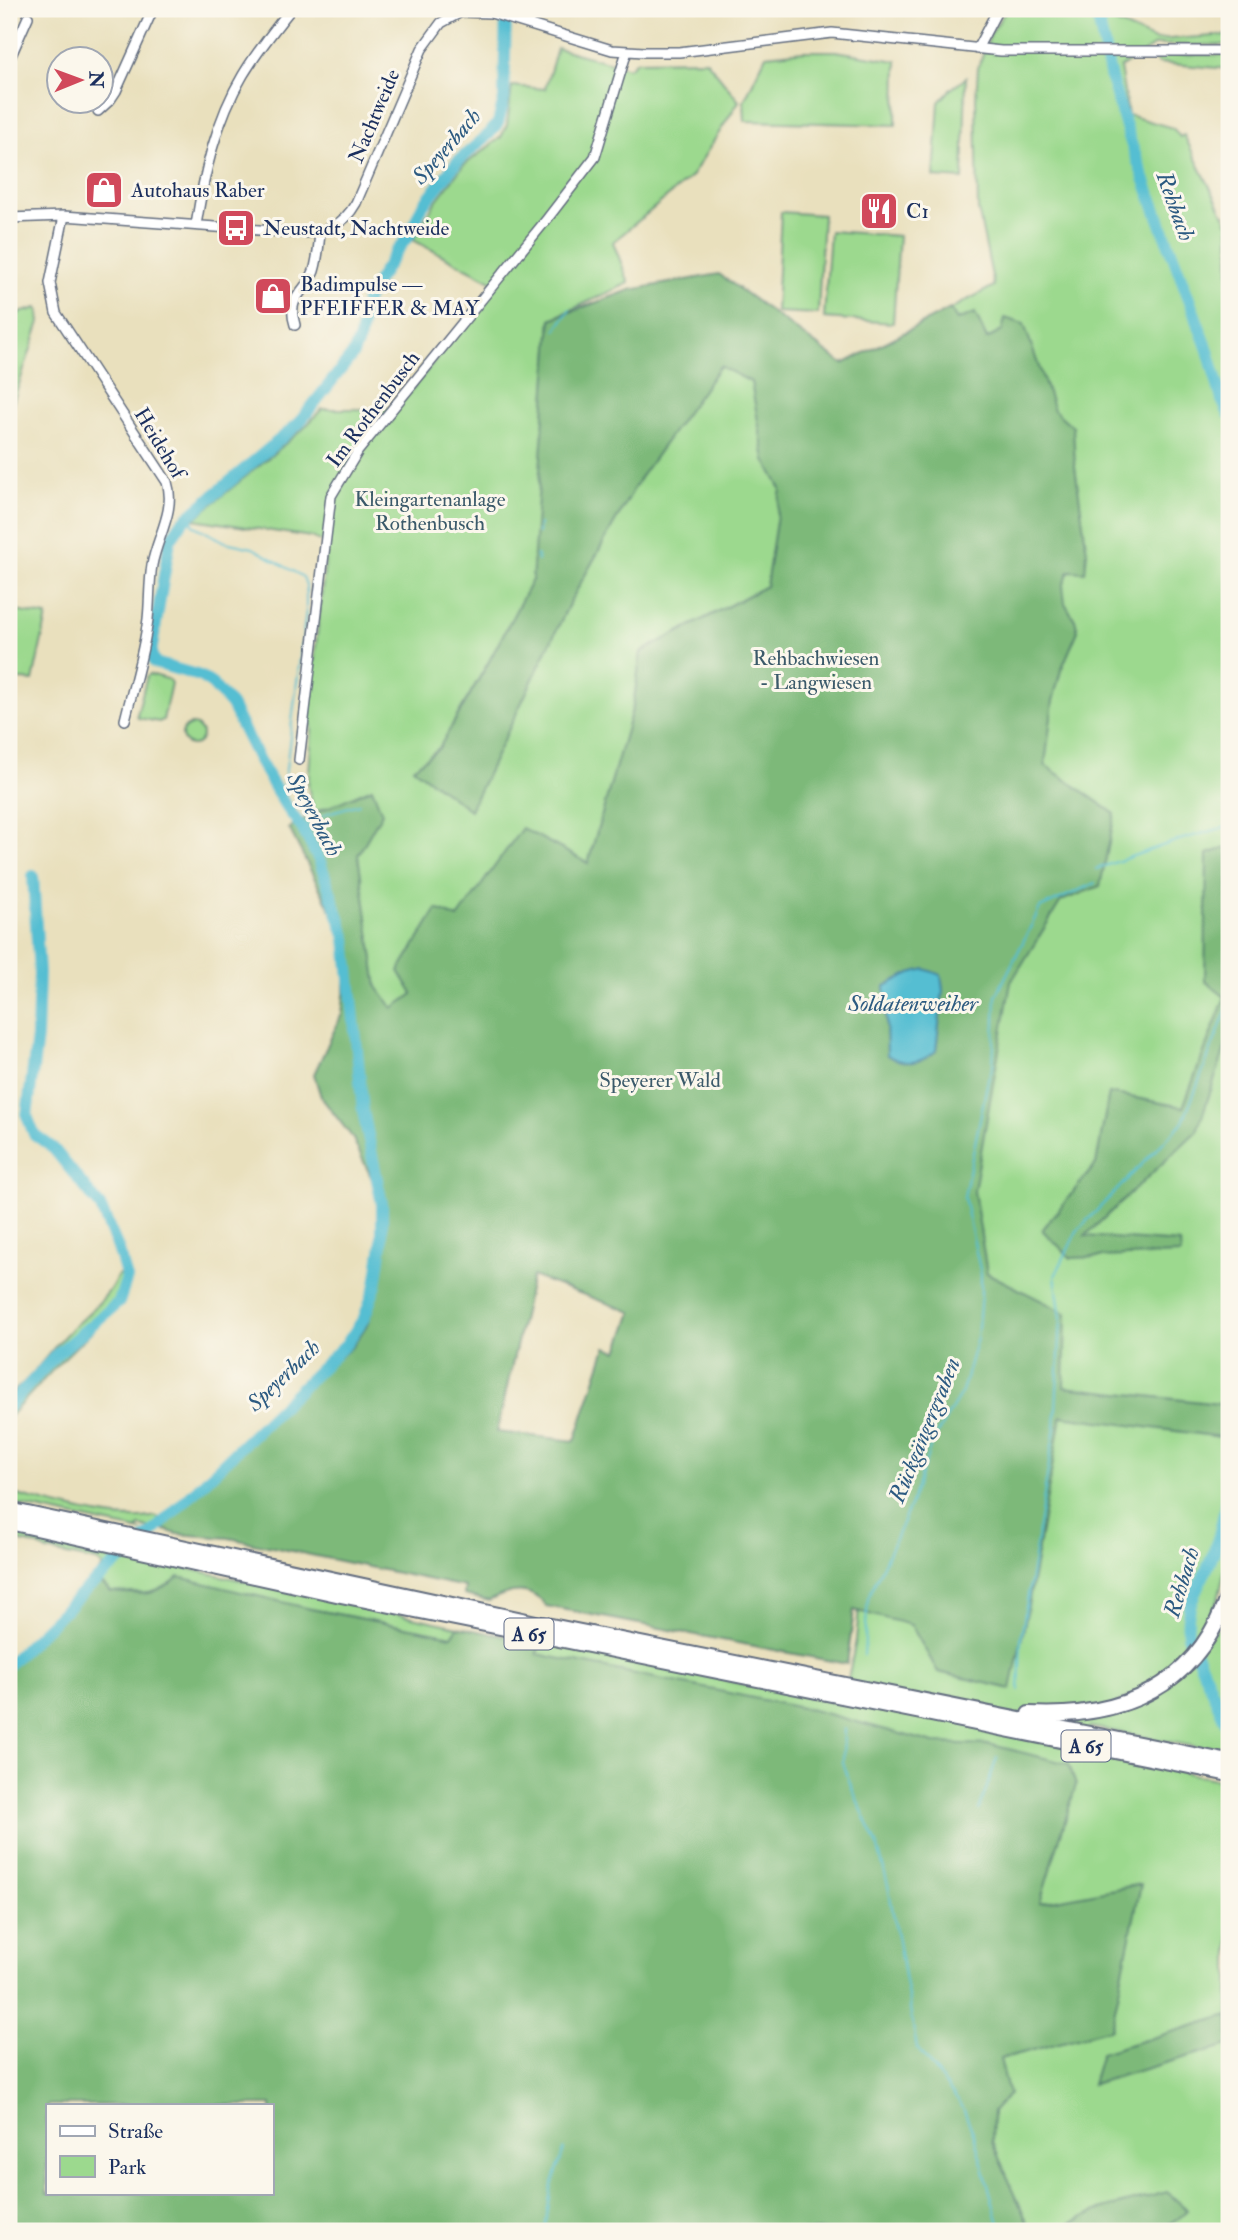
<svg xmlns="http://www.w3.org/2000/svg" width="1238" height="2240" viewBox="0 0 1238 2240" font-family="'IM FELL Double Pica',serif">
<rect width="100%" height="100%" fill="#fbf7ec"/>
<filter id="ink" filterUnits="userSpaceOnUse"><feTurbulence type="fractalNoise" baseFrequency=".0143" numOctaves="2"/><feDisplacementMap in="SourceGraphic" scale="14" xChannelSelector="R" yChannelSelector="G"/><feConvolveMatrix kernelMatrix="1 2 1 2 8 2 1 2 1" color-interpolation-filters="sRGB"/></filter>
<filter id="wash" filterUnits="userSpaceOnUse"><feTurbulence type="fractalNoise" baseFrequency=".00686" numOctaves="4" result="noise"/><feDisplacementMap in="SourceGraphic" scale="28" xChannelSelector="R" yChannelSelector="G"/><feGaussianBlur stdDeviation="1.57" result="paint"/><feColorMatrix in="noise" values="0 0 0 0 0 0 0 0 0 0 0 0 0 0 0 0 0 1.4 0 .05"/><feComposite in="paint" operator="in"/></filter>
<g filter="url(#wash)">
<rect width="100%" height="100%" fill="#e9e0bd"/>
<path fill="#9cd98e" stroke="#5c8476" stroke-width="2" fill-rule="evenodd" d="M1007,9H1105L1107,19L1155,40L1229,35V45H1155L1120,68L1128,115L1173,128L1180,137L1184,135L1229,225V1551L1218,1600L1198,1639L1200,1642L1159,1681L1091,1717L1126,1709L1150,1698L1220,1626L1225,1627C1234,1642 1229,1731 1229,1753L1090,1727L1083,1751L1229,1782V2231H997L536,1654L540,1643L843,1704L856,1640L860,1598L958,1203L991,962L413,994L398,1012L358,995L338,804L314,812L308,786L312,730L309,709L327,544L311,537L194,519L303,429L322,409H396L497,284L413,240L435,202L463,166L501,137L507,125L512,86L545,89L557,48L629,68L636,61L706,60L739,101L691,177L613,242L629,283L551,319L539,496L558,354L843,366L994,286L978,209L976,99L978,68L991,33ZM503,637L488,694L452,725Z
M804,51H836L897,61L896,125L745,121L744,101L766,55Z
M1157,54L1229,55V69L1158,63L1155,59Z
M966,78L963,179L934,177L939,102L951,89Z
M781,212L823,215L818,314L776,312Z
M830,231L899,236L893,323L824,318Z
M37,308L39,311L40,322L9,414V316Z
M9,610L47,616L33,681L9,679Z
M150,674L168,679L171,683L163,720L159,722L138,718L137,714L147,676Z
M182 735a10 10 0 1 1 20 0a10 10 0 1 1-20 0Z
M118,1275L130,1277L120,1304L59,1363L9,1417V1395C34,1377 50,1349 72,1328C90,1311 108,1298 118,1275Z
M9,1493C47,1502 119,1525 155,1516L165,1521L156,1530L140,1526L137,1530L142,1531L9,1503Z
M9,1529L118,1554H111L107,1558L128,1562L134,1557L458,1627L452,1636L311,1609L163,1589L150,1594L111,1592L95,1577L103,1566L97,1561L47,1551L38,1546L9,1539Z"/>
<path fill="#7db979" stroke="#4c746c" stroke-width="2" fill-rule="evenodd" d="M719,274L843,364L950,309L957,320L975,313L987,339L1002,331L1005,318L1024,324L1054,410L1073,427L1075,466L1087,552L1085,572L1069,571L1063,586L1065,603L1075,620L1078,631L1061,670L1053,701L1045,765L1115,814L1100,886L1061,901L1011,982L974,1191L987,1273L1066,1313L1064,1387L1229,1405V1438L1061,1416L1025,1623L1011,1689L938,1672L911,1625L854,1610L847,1664L546,1606C530,1586 511,1589 489,1601L464,1595L465,1587L229,1538L177,1534L159,1528L320,1374L353,1346L368,1323L380,1284L384,1244L385,1206L352,1137L321,1097L314,1074L342,1014L349,946L289,828C315,811 344,801 372,788L382,813L358,855L377,987L393,1008L413,994L399,971L437,909L458,918L522,828L588,863L633,706L641,652L766,586L781,489L765,460L751,382L720,366L640,478L570,602L470,810L413,768L439,748L487,665L532,580L551,319L630,290ZM532,1276L632,1312L618,1351L606,1347L575,1441L497,1432Z
M1229,847V1037L1197,1131L1085,1236L1180,1243L1181,1254L1071,1258L1042,1230L1096,1164L1109,1093L1183,1107L1225,997L1205,981L1207,854Z
M95,1577L111,1592C144,1594 152,1598 179,1577L311,1609L452,1636L458,1627L540,1643L537,1654L817,1711L934,1743L992,1745L1069,1764L1076,1785L1040,1903L1141,1884L1111,2029L1000,2059L1009,2094L993,2112L992,2142L1029,2226L1036,2231H9V1660ZM47,2105H271V2193H47Z
M1229,2015V2045L1092,2084L1101,2053Z
M1167,2192L1188,2210L1177,2220L1156,2231H1056L1096,2211Z"/>
<path fill="#55bed2" stroke="#387698" stroke-width="2" d="M925,969L941,975L943,990L936,1051C920,1064 905,1066 887,1055L885,986L910,973Z"/>
<g fill="none" stroke-linecap="round" stroke-linejoin="round">
<path stroke="#55bed2" stroke-width="2" d="M556,330L570,309
M191,514L193,525L225,542L253,548L303,577L306,585V611L282,800
M538,533L539,524
M537,555L538,561
M302,828L328,813L359,804
M1096,869L1179,840L1229,826
M864,1655L868,1598L911,1504L932,1442L962,1392L977,1338L981,1294V1274L964,1197L988,1080L993,1066L996,996L1040,908L1095,883
M1019,1691L1021,1638L1055,1427L1061,1318L1055,1276L1077,1231L1183,1122L1229,1004
M844,1729L843,1762L851,1786L877,1844L888,1885L917,2048L962,2106L974,2135L1001,2231
M979,1810L997,1758
M545,2231L551,2189L564,2150"/>
<path stroke="#55bed2" stroke-width="12" d="M1096,9L1111,79L1132,146L1208,350L1222,400L1229,414
M9,1406L58,1353L119,1302L127,1278L118,1248L100,1206L53,1148L34,1134L27,1116L37,1037L39,973L33,876
M1229,1482C1225,1509 1221,1536 1210,1562C1198,1590 1185,1602 1188,1635L1229,1730
M9,1664L82,1593L154,1531L347,1343L364,1318L376,1285L382,1244V1204L363,1111L346,938L320,862L302,828L285,805L257,757L231,705L212,684L200,676L155,663L151,653L170,540L183,521L298,424L353,354L360,337L367,298L395,253L410,234L422,206L457,162L489,134L498,123L504,99L506,9"/>
</g>
</g>
<g filter="url(#ink)">
<g fill="none" stroke-linecap="round" stroke-linejoin="round">
<defs>
<path id="minor" d="M977,49L998,9
M9,60L28,17
M98,111L110,100L116,91L153,9
M64,216L50,283L56,313L167,482C176,510 157,537 152,565C149,583 150,601 148,619C144,653 133,687 125,720
M9,218L64,216L300,233C326,233 343,226 356,203L422,49L441,23L461,12L491,13L612,50L644,52H679L832,33L1001,51H1229
M196,225C204,174 216,120 243,75C257,52 274,30 291,9
M295,325C286,296 305,294 314,271C318,258 319,245 320,232
M299,760L331,496L358,451L547,219L595,157L627,51"/>
<path id="highway" d="M9,1510L536,1623L1229,1762
M9,1522L341,1595L1229,1774
M1029,1714C1123,1719 1197,1687 1229,1593"/>
</defs>
<use href="#minor" stroke="#636d7f" stroke-width="12"/>
<use href="#highway" stroke="#636d7f" stroke-width="18"/>
<use href="#minor" stroke="#fff" stroke-width="9"/>
<use href="#highway" stroke="#fff" stroke-width="14"/>
</g>
</g>
<defs>
<symbol id="shop-square" viewBox="-11 -11 22 22"><rect x="-9" y="-9" width="18" height="18" rx="4" fill="#d1495b" stroke="#fbf7ec"/><path d="M-5-2.5h2.3a2.7 3.5 0 0 1 5.4 0H5L5.5 6h-11ZM-1.5-2.5h3a1.5 2.3 0 0 0-3 0Z" fill="#fff"/></symbol>
<symbol id="restaurant-square" viewBox="-11 -11 22 22"><rect x="-9" y="-9" width="18" height="18" rx="4" fill="#d1495b" stroke="#fbf7ec"/><path d="M-5-6h1v4h1v-4h1v4h1v-4h1v5L-1.5 .5V6h-2V.5L-5-1ZM5-6V6H3V1.5H1.5Q1.5-4 5-6Z" fill="#fff"/></symbol>
<symbol id="bus-square" viewBox="-11 -11 22 22"><rect x="-9" y="-9" width="18" height="18" rx="4" fill="#d1495b" stroke="#fbf7ec"/><path d="M-5-6H5V4H4V6H2V4H-2V6H-4V4H-5ZM-3.5-4V0h7V-4ZM-3.5 1.2v1.5H-2V1.2ZM2 1.2v1.5H3.5V1.2Z" fill="#fff"/></symbol>
</defs>
<g fill-rule="evenodd">
<use href="#shop-square" x="82" y="168" width="44" height="44"/>
<use href="#restaurant-square" x="857" y="189" width="44" height="44"/>
<use href="#bus-square" x="214" y="206" width="44" height="44"/>
<use href="#shop-square" x="251" y="274" width="44" height="44"/>
</g>
<g text-anchor="middle" stroke-width="6" stroke-linejoin="round" paint-order="stroke">
<g fill="#fbf7ec" stroke="#5e6b89" stroke-width="2">
<rect x="504.5" y="1618.5" width="49" height="31" rx="5"/>
<rect x="1061.5" y="1730.5" width="49" height="31" rx="5"/>
</g>
<g font-size="19" font-weight="bold" fill="#1b2f5e">
<text x="529" y="1641">A 65</text>
<text x="1086" y="1753">A 65</text>
</g>
<g font-size="21" fill="#1b2f5e" stroke="#fbf7ec">
<text transform="translate(374 116) rotate(-67)" y="7">Nachtweide</text>
<text transform="translate(373 409) rotate(-53)" y="7">Im Rothenbusch</text>
<text transform="translate(160 443) rotate(59)" y="7">Heidehof</text>
</g>
<g font-size="21" fill="#1b2f5e" stroke="#fbf7ec" text-anchor="start">
<text x="131" y="197">Autohaus Raber</text>
<text x="906" y="218">C1</text>
<text x="263" y="235">Neustadt, Nachtweide</text>
<text x="300" y="291">Badimpulse —<tspan x="300" dy="24">PFEIFFER &amp; MAY</tspan></text>
</g>
<g font-size="21" fill="#3b5a6a" stroke="#fbf7ec">
<text x="430" y="506">Kleingartenanlage<tspan x="430" dy="24">Rothenbusch</tspan></text>
<text x="816" y="665">Rehbachwiesen<tspan x="816" dy="24">- Langwiesen</tspan></text>
<text x="660" y="1087">Speyerer Wald</text>
</g>
<g font-size="23" font-style="italic" fill="#2c5a81" stroke="#fbf7ec">
<text transform="translate(446 146) rotate(-49)" y="8">Speyerbach</text>
<text transform="translate(1176 206) rotate(70)" y="8">Rehbach</text>
<text transform="translate(315 814) rotate(62)" y="8">Speyerbach</text>
<text x="913" y="1011">Soldatenweiher</text>
<text transform="translate(283 1375) rotate(-44)" y="8">Speyerbach</text>
<text transform="translate(924 1430) rotate(-68)" y="8">Rückgängergraben</text>
<text transform="translate(1181 1582) rotate(-73)" y="8">Rehbach</text>
</g>
</g>
<rect width="1238" height="2240" fill="none" stroke="#fbf7ec" stroke-width="35"/>
<rect x="46" y="2104" width="228" height="91" fill="#fbf7ec" stroke="#a1a7b3" stroke-width="2"/>
<rect x="60" y="2126" width="35" height="10" fill="#ffffff" stroke="#a1a7b3" stroke-width="2"/>
<text x="108" y="2138" font-size="21" fill="#1b2f5e">Straße</text>
<rect x="60" y="2156" width="35" height="21" fill="#9cd98e" stroke="#a1a7b3" stroke-width="2"/>
<text x="108" y="2174" font-size="21" fill="#1b2f5e">Park</text>
<g transform="translate(80 80) rotate(89)"><circle r="33" fill="#fbf7ec" stroke="#a1a7b3" stroke-width="2"/>
<path d="M0-5L12 26L0 18L-12 26Z" fill="#d1495b"/>
<text y="-10" font-size="19" font-weight="bold" text-anchor="middle" fill="#1b2f5e">N</text>
</g>
</svg>
